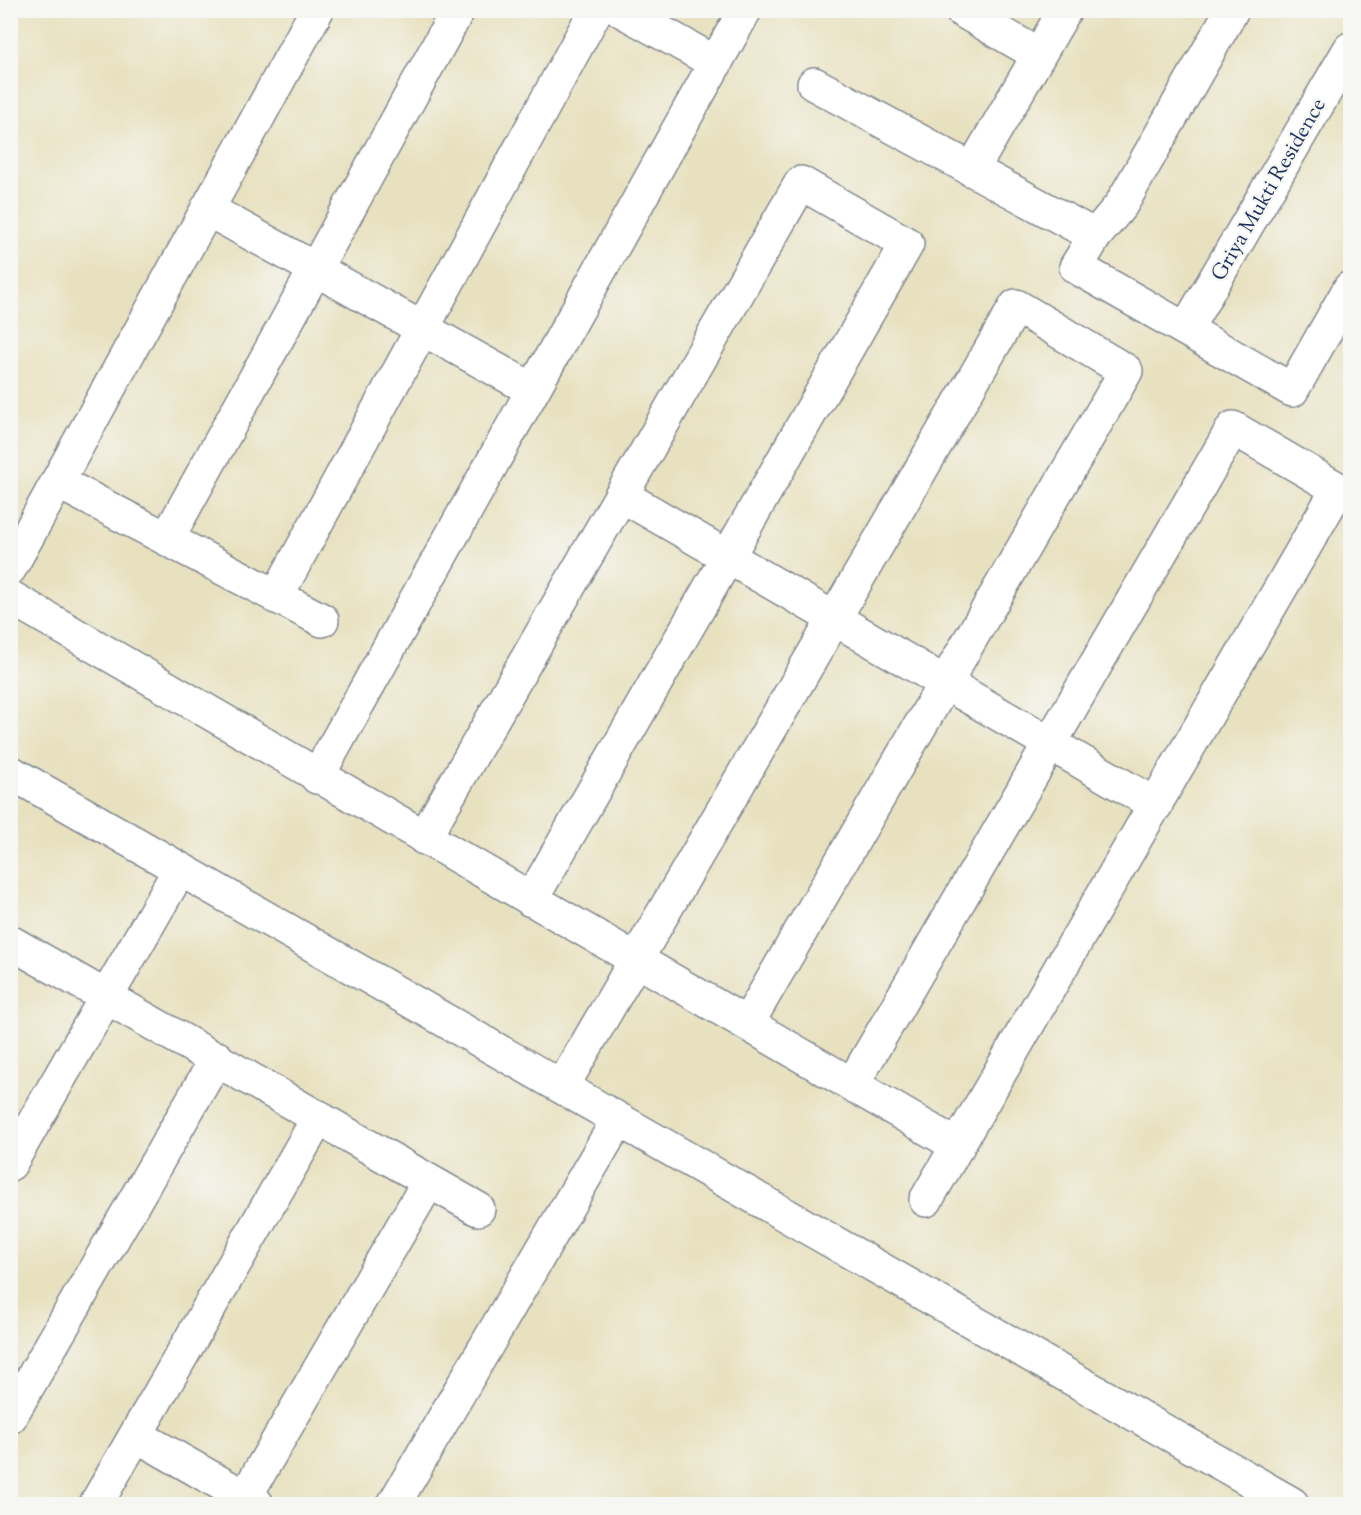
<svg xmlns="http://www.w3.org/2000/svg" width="1361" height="1515" viewBox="0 0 1361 1515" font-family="'Sorts Mill Goudy',serif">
<rect width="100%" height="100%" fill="#f6f6f2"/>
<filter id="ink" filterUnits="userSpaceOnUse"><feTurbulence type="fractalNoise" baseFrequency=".0167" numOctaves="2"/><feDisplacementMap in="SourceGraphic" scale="12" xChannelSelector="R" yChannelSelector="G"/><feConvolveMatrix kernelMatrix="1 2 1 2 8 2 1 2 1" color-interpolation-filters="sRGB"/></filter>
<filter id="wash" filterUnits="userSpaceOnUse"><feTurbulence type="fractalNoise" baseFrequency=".008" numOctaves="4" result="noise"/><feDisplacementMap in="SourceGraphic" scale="24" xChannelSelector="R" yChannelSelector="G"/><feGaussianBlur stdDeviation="1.35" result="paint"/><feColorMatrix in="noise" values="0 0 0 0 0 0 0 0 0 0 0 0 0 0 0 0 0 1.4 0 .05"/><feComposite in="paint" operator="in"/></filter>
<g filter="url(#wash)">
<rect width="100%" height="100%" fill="#e8e1c0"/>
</g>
<g filter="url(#ink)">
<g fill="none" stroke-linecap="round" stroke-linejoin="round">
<defs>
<path id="minor" d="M621,10L716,63
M961,10L1039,55
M1232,10L1121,205L1095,236L1076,267L1292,390L1350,288
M814,84L1095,236
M972,170L1065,10
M207,209L533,390
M1186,329L1350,49
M58,482L322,620
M621,495L1156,805
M167,539L458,10
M10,568L317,10
M10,597L958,1146
M276,597L596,10
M10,772L1292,1504
M317,777L745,10
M424,838L801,183L907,244L531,900
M10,942L478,1209
M852,1085L1233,428L1338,489L926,1200
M562,1087L1016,306L1126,371L747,1024
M10,1164L180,869
M10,1417L217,1058
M136,1435L257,1504
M96,1504L319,1117
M241,1504L429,1181
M394,1504L618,1120"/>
</defs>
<use href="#minor" stroke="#82888f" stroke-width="36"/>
<use href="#minor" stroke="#fff" stroke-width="33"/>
</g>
</g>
<g text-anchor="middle" stroke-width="4.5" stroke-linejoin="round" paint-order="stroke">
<g font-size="21" fill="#1b2f5e" stroke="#f6f6f2">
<text transform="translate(1268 189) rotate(-60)" y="7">Griya Mukti Residence</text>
</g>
</g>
<rect width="1361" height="1515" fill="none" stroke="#f6f6f2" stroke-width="36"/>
</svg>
